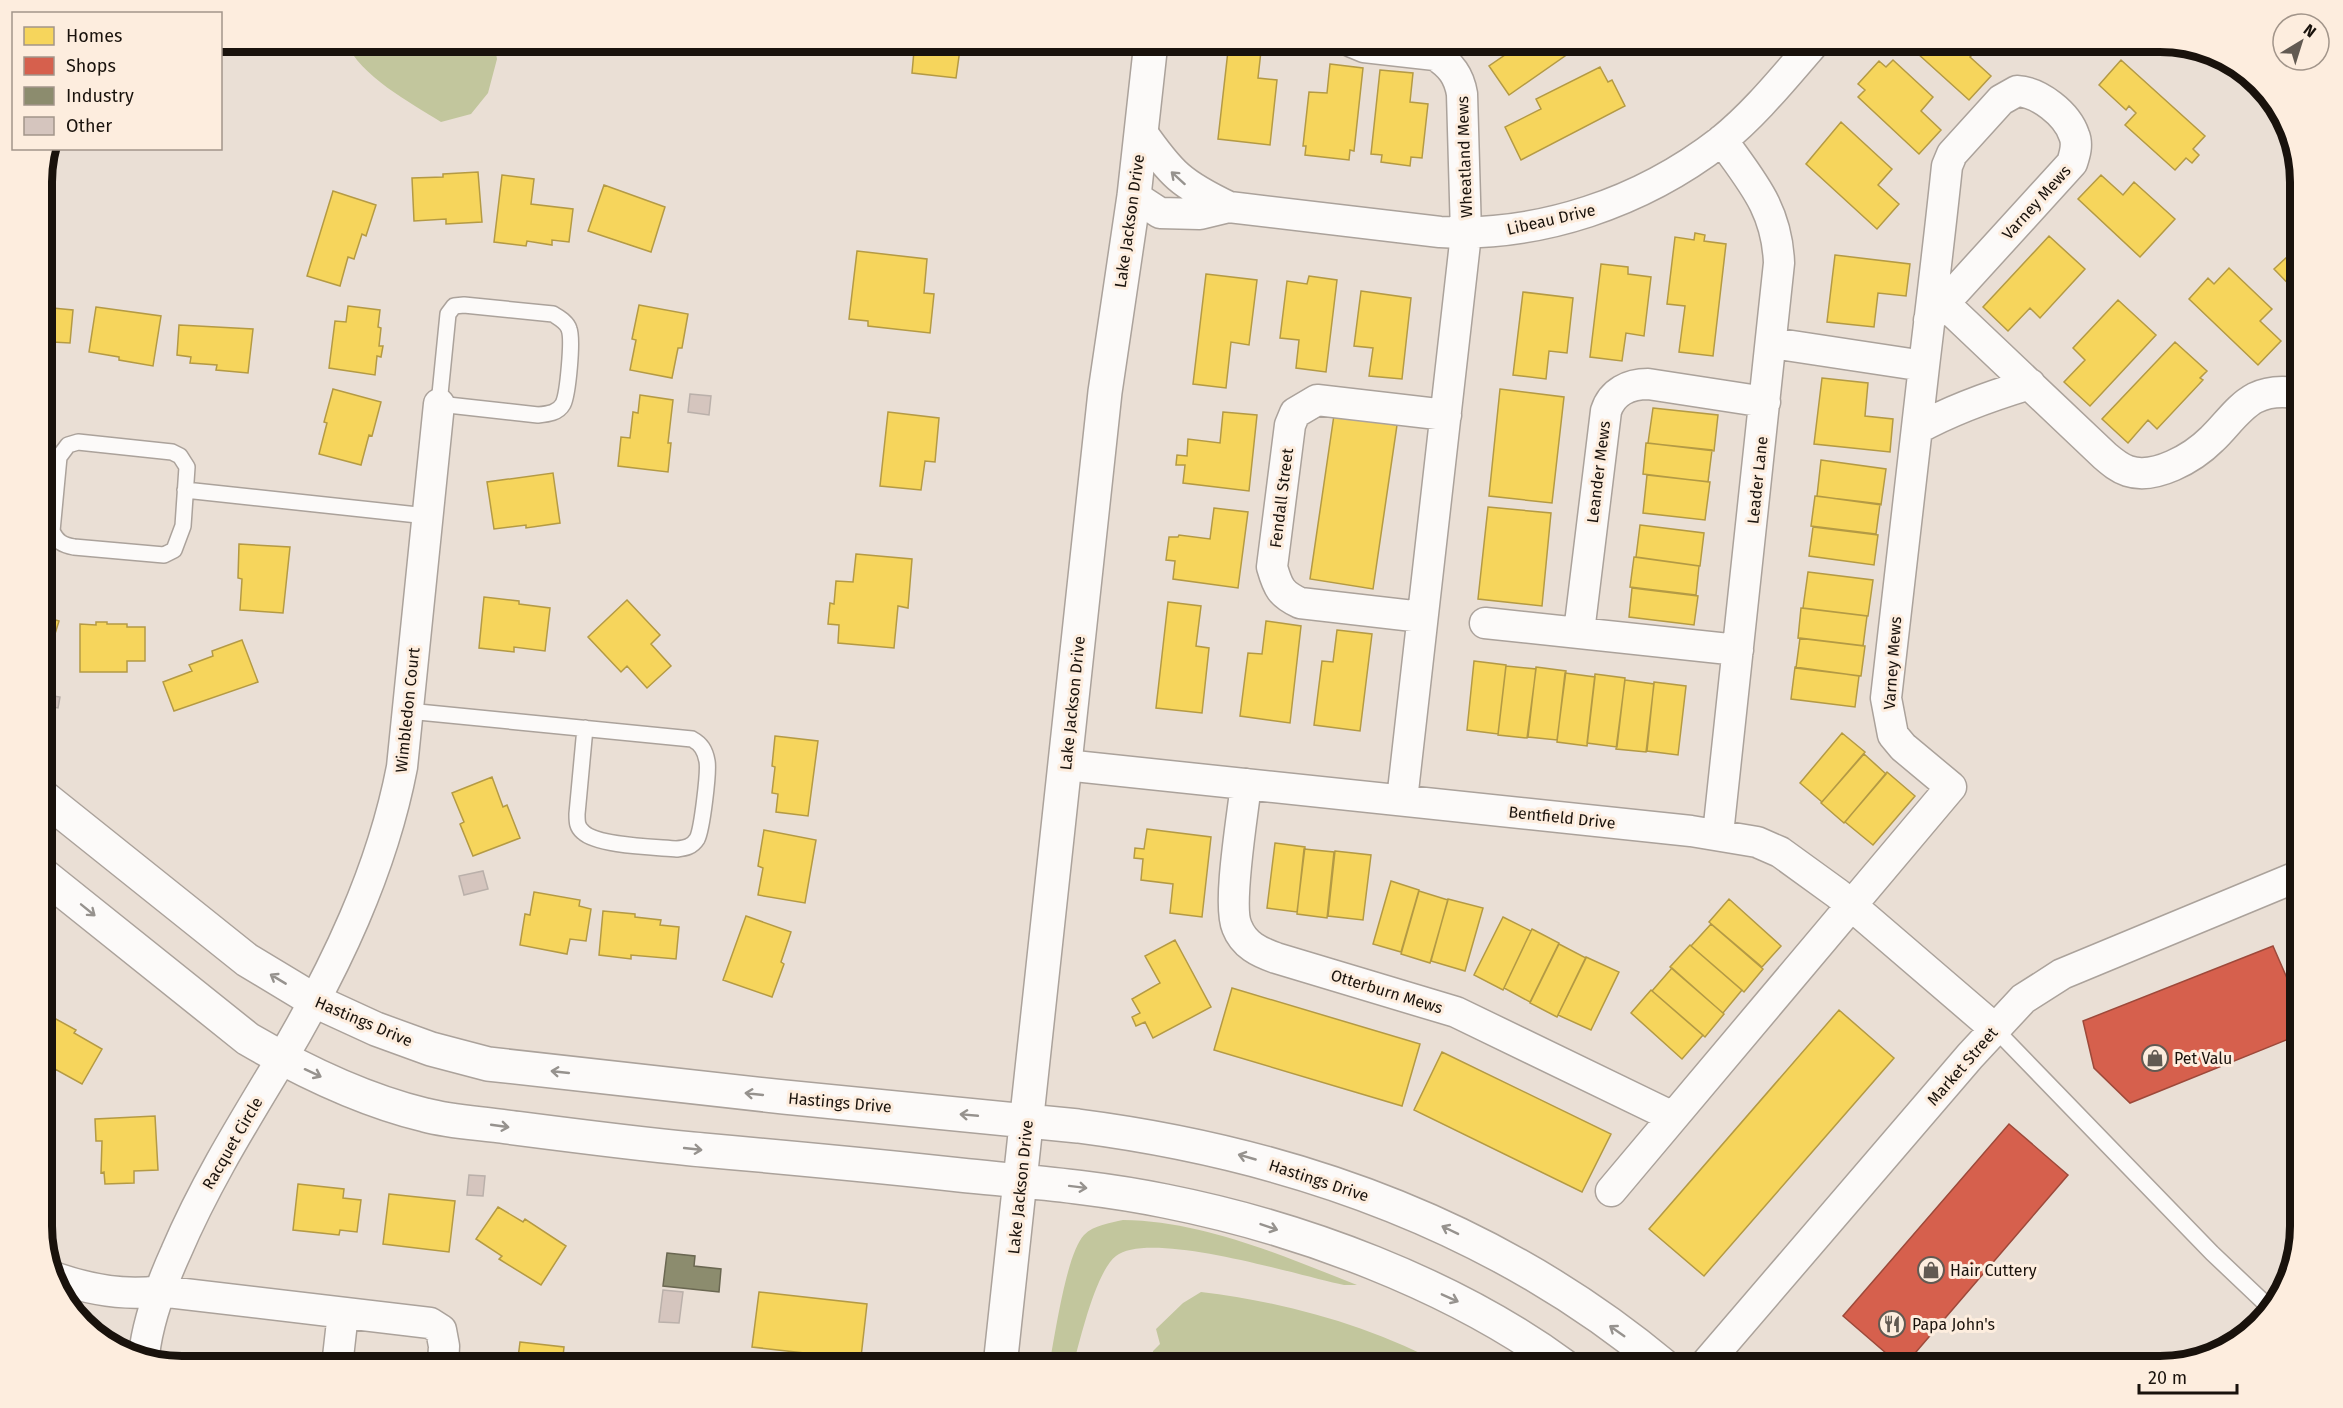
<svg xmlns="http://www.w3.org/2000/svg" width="2343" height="1408" viewBox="0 0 2343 1408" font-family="'Fira Sans',sans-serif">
<rect width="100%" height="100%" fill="#eadfd5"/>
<path fill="#c2c69d" d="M346,42H494L497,59L488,93L471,114L441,122C411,103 360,76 346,42Z
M1123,1220C1204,1221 1283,1256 1357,1285H1344C1300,1276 1150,1229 1116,1256C1096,1271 1080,1340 1073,1366H1049C1055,1337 1066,1254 1084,1235C1094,1225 1110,1223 1123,1220Z
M1201,1292C1285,1302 1371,1326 1446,1366H1151L1153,1351L1160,1344L1156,1329L1183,1303Z"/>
<path fill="#f6d55c" stroke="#b49a44" stroke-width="1.5" d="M921,42H961L956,78L912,73L914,51L919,52Z
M1229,42H1262L1258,78L1277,80L1270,145L1218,139Z
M1511,42H1585L1509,95L1489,66L1515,48Z
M1909,42H1981L1983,44L1970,57L1991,76L1969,100L1907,44Z
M2057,42H2078L2069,52Z
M1893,60L1933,97L1921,111L1941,130L1919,154L1858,97L1865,90L1858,84L1879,61L1886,67Z
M2121,60L2205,136L2193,149L2199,155L2192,163L2186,158L2175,170L2125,125L2136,113L2129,106L2126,110L2099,85Z
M1330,64L1363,68L1354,151L1350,150L1349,160L1305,155L1306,146H1303L1309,92L1327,93Z
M1600,67L1608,82L1612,80L1625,106L1521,160L1505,127L1541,109L1536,99Z
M1380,70L1413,73L1410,102L1428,104L1422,158L1411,157L1410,166L1381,162L1382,155L1371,154Z
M1841,122L1892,169L1878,185L1899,204L1877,229L1806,164Z
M478,172L482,222L446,224V219L414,221L412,178L443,177V174Z
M502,175L534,179L531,204L573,209L569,242L552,240V245L527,241L526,246L494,242Z
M2101,175L2123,195L2134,182L2175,219L2140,257L2078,199Z
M604,185L665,207L651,252L588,231Z
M333,191L376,205L366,236L362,234L354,259L348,257L340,286L307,276Z
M1695,233L1705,235L1704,241L1726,244L1713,356L1679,352L1685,306L1667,304L1675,237L1694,240Z
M2049,236L2085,269L2040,318L2030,308L2008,331L1983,307Z
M2301,244V297L2274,269Z
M857,251L927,259L924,293L934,294L930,333L868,326V321L849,319Z
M1835,255L1910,264L1906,296L1878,293L1874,327L1827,322Z
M1601,264L1628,267V274L1651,277L1644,336L1626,333L1622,361L1590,357Z
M2229,268L2272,309L2260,321L2281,341L2258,365L2189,299L2208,278L2214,284Z
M1206,274L1257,280L1249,345L1231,342L1226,388L1193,384Z
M1309,276L1337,280L1326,372L1296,368L1299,340L1280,338L1287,281L1307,284Z
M1361,291L1411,298L1402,379L1369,376L1373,348L1354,346Z
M1523,292L1573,298L1567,353L1549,351L1546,379L1513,375Z
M2118,300L2156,335L2090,406L2064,382L2085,360L2073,348Z
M639,305L688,314L682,348H678L672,378L630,370L636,340L632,339Z
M348,306L380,310L378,327L381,328L379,346H383L381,357L377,356L375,375L329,368L335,321L346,322Z
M42,307L73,310L70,343L52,342V346L42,345Z
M96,307L161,316L153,366L119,360V357L89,352Z
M179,325L253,329L248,373L216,370L217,365L190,363L191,357L177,355Z
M2175,342L2207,371L2200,378L2203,380L2157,429L2148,420L2128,443L2102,419Z
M1822,378L1868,383L1865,416L1893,419L1890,452L1814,444Z
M333,389L381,402L372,436L369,435L361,465L319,454L327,423L324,422Z
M1500,389L1564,397L1552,503L1489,496Z
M640,395L673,400L668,443H671L668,472L618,466L621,437L630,438L633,412L638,413Z
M1653,408L1718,415L1714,451L1648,443Z
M888,412L939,418L935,462L925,461L921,490L880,486Z
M1223,412L1257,415L1249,491L1183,483L1185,465H1176L1177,455L1187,456L1188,439L1220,443Z
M1334,415L1397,425L1373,589L1310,579Z
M1646,443L1712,450L1708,482L1643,474Z
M1821,460L1886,469L1881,505L1817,496Z
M553,473L560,523L526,528V525L494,529L487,482Z
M1647,475L1710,482L1705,520L1643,513Z
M1815,496L1880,504L1876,534L1811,526Z
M1488,507L1551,513L1542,606L1478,599Z
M1214,508L1248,512L1238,588L1173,579L1175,561L1166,560L1169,537H1178L1179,535L1210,539Z
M1640,525L1704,533L1700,566L1636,557Z
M1813,527L1878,535L1874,565L1809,556Z
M239,544L290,547L283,613L240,610L242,579L238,578Z
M856,554L912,559L908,608L898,606L894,648L838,643L839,625L828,624L830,603L834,604L836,581L853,582Z
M1634,557L1699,566L1696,595L1630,587Z
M1808,572L1873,580L1868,616L1803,608Z
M1632,588L1698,596L1694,625L1629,617Z
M484,597L519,601V604L550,608L545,651L514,647V652L479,648Z
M627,600L660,635L651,644L671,666L647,688L627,666L621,672L588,637Z
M1168,602L1201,606L1196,646L1209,648L1202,713L1156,708Z
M1801,608L1867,616L1863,646L1798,638Z
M42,616L59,621L49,653L42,651Z
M1266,621L1301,626L1290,723L1240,716L1248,653L1262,654Z
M96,622H107V624H127V627H145V661H127V672H80V624L96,625Z
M1337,630L1372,634L1360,731L1314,725L1322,661L1333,662Z
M1800,638L1865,646L1861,676L1796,668Z
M242,640L258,682L174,711L163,682L192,671L189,665L213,656L212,651Z
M1474,661L1506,665L1498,734L1467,730Z
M1506,666L1536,669L1527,738L1498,735Z
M1536,667L1566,671L1557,740L1528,737Z
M1795,667L1859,676L1855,707L1791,699Z
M1565,673L1595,677L1587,746L1557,742Z
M1595,674L1625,678L1617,747L1587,743Z
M1625,680L1654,684L1646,752L1616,749Z
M1654,682L1686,686L1678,755L1647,751Z
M1842,733L1865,752L1822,802L1800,783Z
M775,736L818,741L808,816L776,812L778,794L772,793L775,767L772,766Z
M1864,754L1886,774L1844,823L1821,803Z
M1887,772L1915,796L1873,845L1845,822Z
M492,777L503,807L507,805L520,838L473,856L460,824L464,822L452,793Z
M1147,829L1211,837L1202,917L1170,913L1173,884L1141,880L1143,859L1134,858L1135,848L1144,849Z
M764,830L816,840L805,903L758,895L763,868L758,866Z
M1275,843L1305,847L1297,912L1267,908Z
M1304,849L1334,852L1327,918L1297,914Z
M1335,851L1371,855L1363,920L1328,916Z
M1391,881L1419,890L1401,952L1373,944Z
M1419,891L1448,900L1430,963L1401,954Z
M534,892L580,900L579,906L591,909L586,941L570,939L567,954L520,945L525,914L530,915Z
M1448,899L1483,908L1465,971L1431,961Z
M1729,899L1781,946L1762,967L1709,922Z
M603,911L635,914V917L661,920L660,925L679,927L676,959L631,955V959L599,955Z
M746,916L791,932L781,962L784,964L772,997L723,980Z
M1503,917L1531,931L1503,990L1474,975Z
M1711,924L1763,969L1744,992L1691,946Z
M1532,929L1559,943L1530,1002L1504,988Z
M1175,940L1211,1007L1153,1038L1145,1022L1136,1026L1132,1017L1140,1013L1132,999L1160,983L1145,956Z
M1559,944L1586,958L1557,1017L1530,1003Z
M1690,945L1742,990L1723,1013L1670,967Z
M1586,957L1619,972L1591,1030L1558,1015Z
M1672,968L1724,1014L1705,1037L1652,991Z
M1232,988L1420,1044L1402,1106L1214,1050Z
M1651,990L1703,1035L1682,1059L1631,1013Z
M1839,1010L1894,1058L1704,1276L1649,1229Z
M45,1013L76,1030L74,1033L102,1049L82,1084L55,1069L52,1075L42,1069V1019Z
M1442,1052L1611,1134L1582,1192L1414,1110Z
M155,1116L158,1170L134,1171V1183L105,1184L104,1172L101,1173L102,1141H96L95,1119Z
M298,1184L344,1189L343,1198L361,1200L357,1232L340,1230L339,1235L293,1230Z
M389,1194L455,1201L449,1252L383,1244Z
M498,1207L523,1222L525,1219L566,1246L541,1285L499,1259L502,1256L476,1239Z
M759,1292L867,1304L860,1366H821L822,1355L752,1347Z
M520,1342L564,1347L562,1366H517Z"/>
<path fill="#d6604d" stroke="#9d493a" stroke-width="1.5" d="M2273,946L2301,1010V1034L2130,1103L2094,1068L2083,1021Z
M2009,1124L2068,1175L1904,1366H1901L1843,1316Z"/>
<path fill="#8c8c6e" stroke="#6a6751" stroke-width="1.5" d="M667,1253L695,1256L694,1266L721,1269L719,1292L663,1286Z"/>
<path fill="#d5c5be" stroke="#bab0aa" stroke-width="1.5" d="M690,394L711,396L709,415L688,412Z
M48,695L60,697L58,708L46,706Z
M483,871L488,889L464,895L459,876Z
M469,1175L485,1176L483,1196L467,1195Z
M663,1290L683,1292L679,1323L659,1322Z"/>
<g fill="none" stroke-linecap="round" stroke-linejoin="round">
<defs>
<path id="lane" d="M464,305L553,314C559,318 567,322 569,329C573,339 568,394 563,404C558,413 548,414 538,415L439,404L448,314L454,306Z
M78,442L172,452L180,456L187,467L183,526L174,550L164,555L74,547C63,545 57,542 52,531L59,457L68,445Z
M185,490L427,516
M408,711L692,739C701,744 705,750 707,761C709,771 702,830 697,839C692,847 685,848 677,849C656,847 597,846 583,832C577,827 577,822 577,814L585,728
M1994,1028L2212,1253L2270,1308"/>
<path id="street" d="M1352,42L1364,47L1435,55C1451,65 1459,76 1462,94L1466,234L1402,800
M1141,131C1171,174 1181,184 1229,207L1440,232C1540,237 1641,203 1721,141C1756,113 1785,76 1815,42
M1134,196L1160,213L1200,214L1229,207
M1933,293L2105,456C2112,462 2119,468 2128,471C2155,480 2193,458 2212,439C2226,426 2238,407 2255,398C2269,391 2286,391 2301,394
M1772,343L1924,366
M1917,429C1953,409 1990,396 2030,384
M1422,617L1300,603C1281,594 1278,588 1272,567L1290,425L1295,413L1317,400L1446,415
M1485,623L1738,650
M1579,632L1606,411C1612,392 1629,384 1648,384L1765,402
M1065,765L1691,831L1757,842L1780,852L1838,894L1994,1028
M1246,784C1243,813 1227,905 1237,927C1244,945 1259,952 1276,958L1456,1012L1673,1117
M1718,834L1779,263C1777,209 1752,182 1722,140
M1611,1191L1951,787L1903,747L1893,735L1886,698L1924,366C1932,299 1940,233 1947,166L1952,154L2001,100L2017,91C2039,92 2067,114 2074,135C2078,144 2075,154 2072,163L1929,320
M56,1278C88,1289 125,1296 159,1291L430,1323L441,1330L444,1346L443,1366
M144,1355C148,1319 161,1285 176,1252C205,1184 243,1123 281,1060C335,969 382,871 402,767L439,404
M337,1366L343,1313
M1704,1366L1970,1056L2023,999L2062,974L2301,875"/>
<path id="secondary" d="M42,796L247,960L315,1001L376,1029L431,1049L488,1064L784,1097L1078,1126C1294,1154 1495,1225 1664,1366
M42,874L248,1039C303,1071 363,1100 425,1115C451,1122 480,1123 507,1127C569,1135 630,1143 692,1149C781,1157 871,1165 960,1175C1029,1182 1098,1187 1165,1201C1301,1228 1452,1284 1564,1366
M1000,1366L1105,392L1134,196L1151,42"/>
</defs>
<use href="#lane" stroke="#aba29b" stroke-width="18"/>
<use href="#street" stroke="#aba29b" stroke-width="33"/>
<use href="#secondary" stroke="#aba29b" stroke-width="36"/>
<use href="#lane" stroke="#fcfaf9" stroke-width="15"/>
<use href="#street" stroke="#fcfaf9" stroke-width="30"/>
<use href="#secondary" stroke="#fcfaf9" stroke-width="33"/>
</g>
<defs><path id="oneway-shaft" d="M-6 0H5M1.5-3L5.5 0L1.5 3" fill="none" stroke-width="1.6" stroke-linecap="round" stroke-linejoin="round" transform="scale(1.5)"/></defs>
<g stroke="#96928e">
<use href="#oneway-shaft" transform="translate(1178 178) rotate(-138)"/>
<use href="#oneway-shaft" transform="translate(88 910) rotate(39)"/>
<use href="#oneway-shaft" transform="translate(278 979) rotate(-149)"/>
<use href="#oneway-shaft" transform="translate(560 1072) rotate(-174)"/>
<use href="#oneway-shaft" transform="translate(313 1073) rotate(25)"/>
<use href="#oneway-shaft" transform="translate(754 1094) rotate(-174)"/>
<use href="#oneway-shaft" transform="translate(969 1115) rotate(-175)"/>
<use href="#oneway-shaft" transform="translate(500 1126) rotate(8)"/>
<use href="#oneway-shaft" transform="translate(693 1149) rotate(6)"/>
<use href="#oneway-shaft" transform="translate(1247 1157) rotate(-164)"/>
<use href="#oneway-shaft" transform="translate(1078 1187) rotate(7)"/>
<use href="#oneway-shaft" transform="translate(1269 1227) rotate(19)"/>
<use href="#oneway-shaft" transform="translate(1450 1230) rotate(-154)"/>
<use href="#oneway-shaft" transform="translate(1450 1298) rotate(24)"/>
<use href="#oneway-shaft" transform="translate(1617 1331) rotate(-145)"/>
</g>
<defs>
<symbol id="shop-ring" viewBox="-11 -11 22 22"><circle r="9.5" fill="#fdedde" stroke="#625a52" stroke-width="1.5"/><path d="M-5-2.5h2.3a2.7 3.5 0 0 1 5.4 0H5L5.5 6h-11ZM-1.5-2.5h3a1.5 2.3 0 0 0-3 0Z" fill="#625a52"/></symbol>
<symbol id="restaurant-ring" viewBox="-11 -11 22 22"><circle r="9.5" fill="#fdedde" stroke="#625a52" stroke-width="1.5"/><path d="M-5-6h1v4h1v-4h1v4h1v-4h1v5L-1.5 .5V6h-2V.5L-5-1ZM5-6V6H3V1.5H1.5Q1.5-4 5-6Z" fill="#625a52"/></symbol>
</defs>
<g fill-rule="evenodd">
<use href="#shop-ring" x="2140" y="1043" width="30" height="30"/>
<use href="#shop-ring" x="1916" y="1255" width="30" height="30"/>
<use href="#restaurant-ring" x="1877" y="1309" width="30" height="30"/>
</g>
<g text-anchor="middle" stroke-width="6" stroke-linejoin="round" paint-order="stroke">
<g font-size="16" fill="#19120c" stroke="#fdedde">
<text transform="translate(1464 157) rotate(-92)" y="6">Wheatland Mews</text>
<text transform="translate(2036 202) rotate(-48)" y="6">Varney Mews</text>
<text transform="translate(1551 219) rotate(-13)" y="6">Libeau Drive</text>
<text transform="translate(1129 221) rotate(-82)" y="6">Lake Jackson Drive</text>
<text transform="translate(1598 472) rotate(-83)" y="6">Leander Mews</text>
<text transform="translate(1757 480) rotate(-84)" y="6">Leader Lane</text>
<text transform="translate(1281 498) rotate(-83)" y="6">Fendall Street</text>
<text transform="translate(1892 663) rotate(-86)" y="6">Varney Mews</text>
<text transform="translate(1072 703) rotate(-84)" y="6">Lake Jackson Drive</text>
<text transform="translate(407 710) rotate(-84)" y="6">Wimbledon Court</text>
<text transform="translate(1562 817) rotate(6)" y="6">Bentfield Drive</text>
<text transform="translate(1387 991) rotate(17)" y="6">Otterburn Mews</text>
<text transform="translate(364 1021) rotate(23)" y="6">Hastings Drive</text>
<text transform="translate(1962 1066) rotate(-49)" y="6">Market Street</text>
<text transform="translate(840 1102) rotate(5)" y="6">Hastings Drive</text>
<text transform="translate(232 1143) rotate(-60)" y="6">Racquet Circle</text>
<text transform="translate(1319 1180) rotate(18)" y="6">Hastings Drive</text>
<text transform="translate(1020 1187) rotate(-84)" y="6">Lake Jackson Drive</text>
</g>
<g font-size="16" fill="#19120c" stroke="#fdedde" text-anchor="start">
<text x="2174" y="1064">Pet Valu</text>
<text x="1950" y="1276">Hair Cuttery</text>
<text x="1912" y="1330">Papa John's</text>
</g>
</g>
<path d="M0 0H2343V1408H0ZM182 52H2160A130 130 0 0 1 2290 182V1226A130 130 0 0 1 2160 1356H182A130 130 0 0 1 52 1226V182A130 130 0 0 1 182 52Z" fill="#fdedde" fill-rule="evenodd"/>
<path fill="none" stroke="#19120c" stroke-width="8" d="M182 52H2160A130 130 0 0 1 2290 182V1226A130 130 0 0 1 2160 1356H182A130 130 0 0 1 52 1226V182A130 130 0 0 1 182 52Z"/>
<rect x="12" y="12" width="210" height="138" fill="#fdedde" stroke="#a2958a" stroke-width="1.5"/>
<rect x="24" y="27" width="30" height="18" fill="#f6d55c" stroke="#a2958a" stroke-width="1.5"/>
<text x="66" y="42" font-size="18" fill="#19120c">Homes</text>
<rect x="24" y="57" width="30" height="18" fill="#d6604d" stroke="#a2958a" stroke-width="1.5"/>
<text x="66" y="72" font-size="18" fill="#19120c">Shops</text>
<rect x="24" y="87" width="30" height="18" fill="#8c8c6e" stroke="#a2958a" stroke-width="1.5"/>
<text x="66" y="102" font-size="18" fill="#19120c">Industry</text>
<rect x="24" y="117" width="30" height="18" fill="#d5c5be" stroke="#a2958a" stroke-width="1.5"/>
<text x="66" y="132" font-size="18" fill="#19120c">Other</text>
<g transform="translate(2301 42) rotate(38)"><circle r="28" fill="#fdedde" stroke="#a2958a" stroke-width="1.5"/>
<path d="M0-4.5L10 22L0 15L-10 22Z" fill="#625a52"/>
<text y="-9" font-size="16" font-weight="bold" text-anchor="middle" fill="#19120c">N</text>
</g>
<path d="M2139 1384v9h98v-9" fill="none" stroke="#19120c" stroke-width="3"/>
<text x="2148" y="1384" font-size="18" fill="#19120c" stroke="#fdedde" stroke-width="4.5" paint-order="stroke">20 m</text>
</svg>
